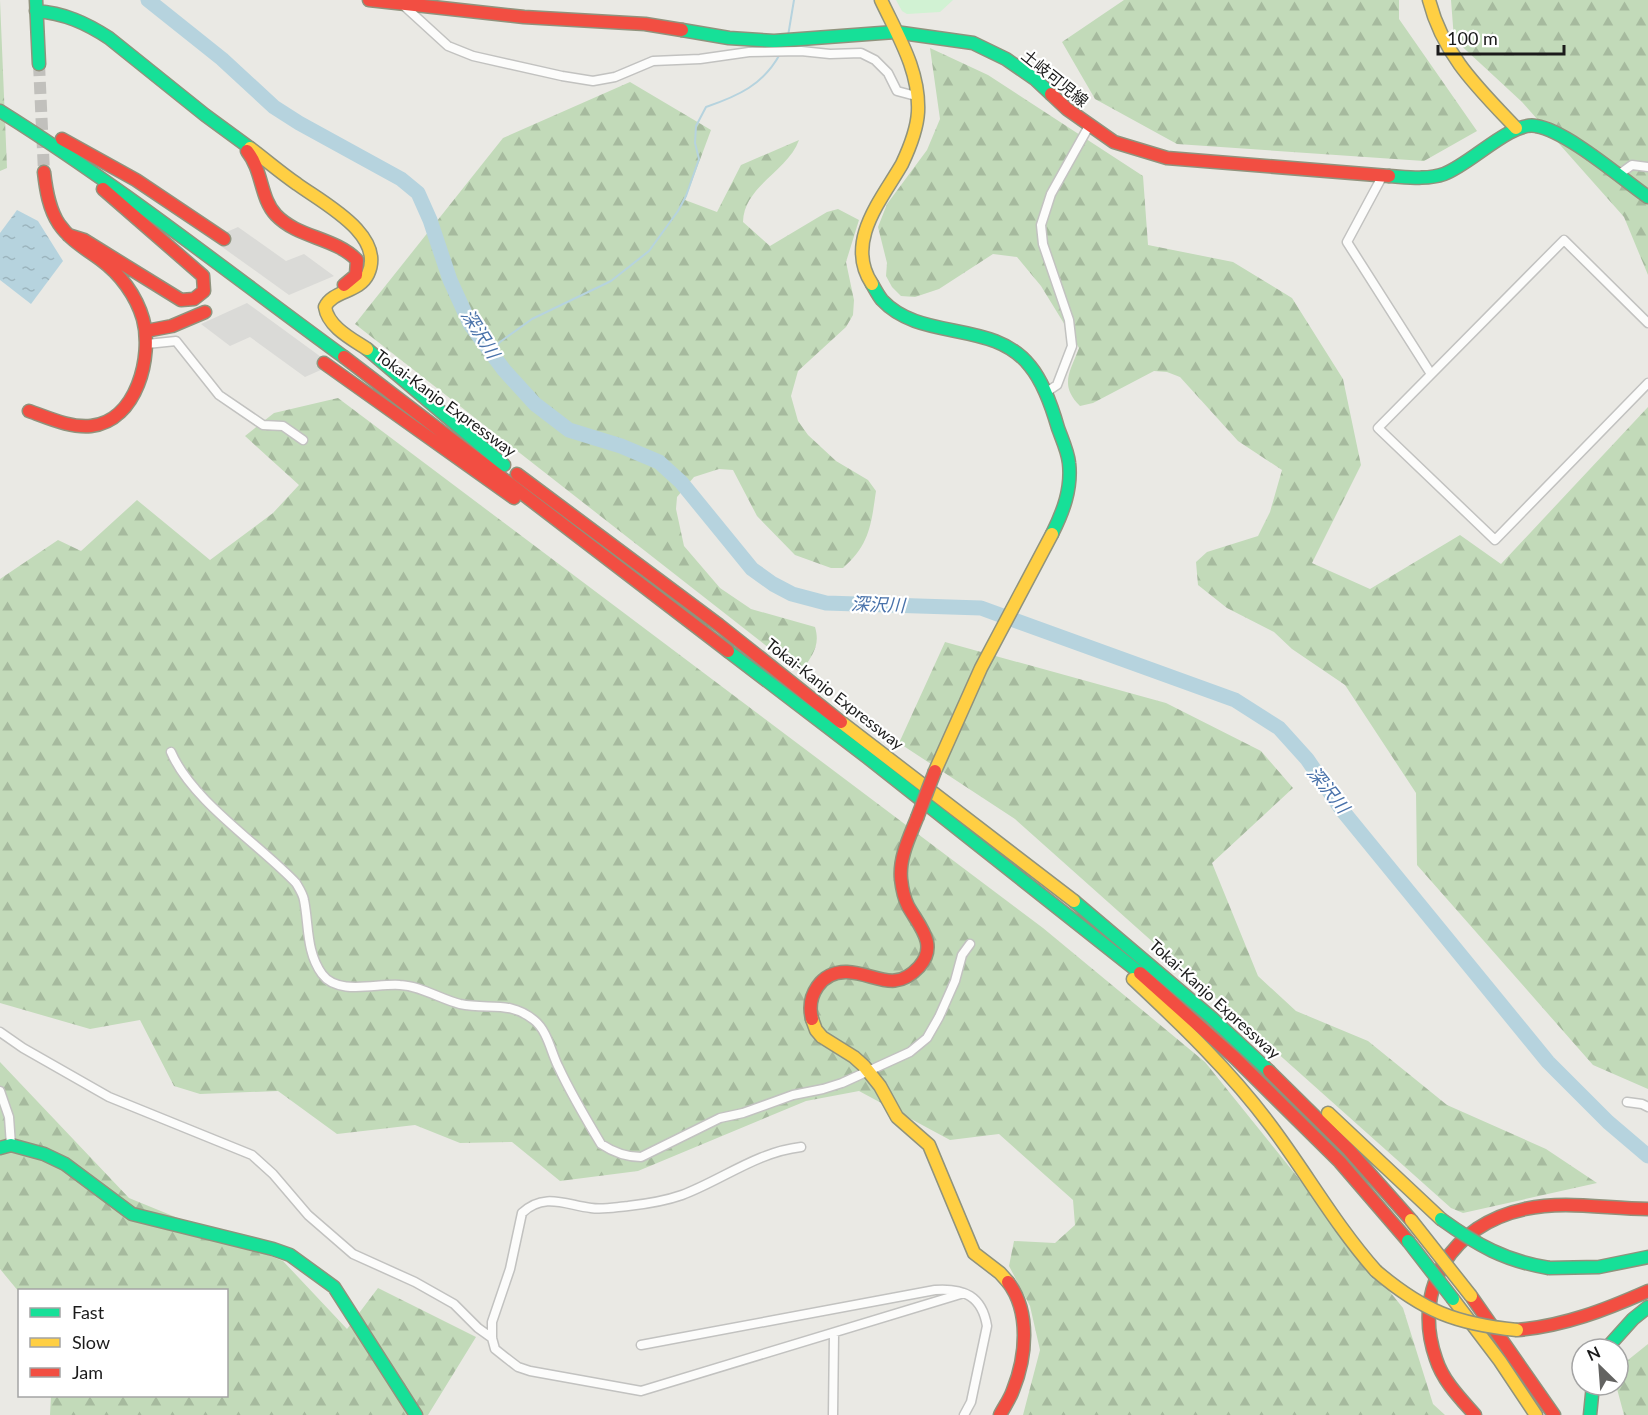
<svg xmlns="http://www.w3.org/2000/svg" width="1648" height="1415" viewBox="0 0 1648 1415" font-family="Lato,'Noto Sans JP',sans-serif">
<defs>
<pattern id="forest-firs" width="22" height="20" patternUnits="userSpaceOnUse" patternTransform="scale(1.5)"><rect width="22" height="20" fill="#c2dab9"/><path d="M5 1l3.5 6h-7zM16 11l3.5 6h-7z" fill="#a6ba9e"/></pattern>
<pattern id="water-ripples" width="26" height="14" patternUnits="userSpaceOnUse" patternTransform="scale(1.5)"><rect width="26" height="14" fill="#b6d3de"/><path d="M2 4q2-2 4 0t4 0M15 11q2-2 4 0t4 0" fill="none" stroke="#9cb5be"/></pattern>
</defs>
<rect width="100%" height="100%" fill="#eae9e4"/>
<path fill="url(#forest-firs)" d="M0,0L7,168L0,171Z
M1124,0H1399V19L1477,131L1424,161L1177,144L1095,99L1062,42Z
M1451,0H1648V275L1624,217L1522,102L1454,39Z
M930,48L988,75L1143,176L1148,245L1233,262L1292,298L1343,379L1361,465L1312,563L1370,589L1460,535L1501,564L1648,407V1089L1593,1065L1417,865L1416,793L1345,685L1292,649L1274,632L1227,608L1198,585L1196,562L1207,552L1258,536L1270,512L1282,470L1238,441L1180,377L1167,372L1154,371L1093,403L1080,406C1059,385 1070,372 1079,348L1041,286L1017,257L993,254L939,289L915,297L901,296L892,287L886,276L887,263L878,227L887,204L927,150L940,119Z
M630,82L711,130L685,200L717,212L741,165L799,140C788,171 744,186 743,222L770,246L827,212L838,209L859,220L846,262L854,300L853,315L846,327L798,371L791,396L798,421L808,435L836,461L868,480L876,491C871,525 870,544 843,568H831L795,555L757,516L733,470L719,469L694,477L677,497L676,509L684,546L720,588L751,609L815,627C821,647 811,656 801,673L355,324L503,138Z
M338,398L1043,928L1205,1062L1403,1308L1433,1404L1445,1415H1023L1040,1350L1030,1306L1009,1266L1014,1241L1055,1243L1075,1225L1073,1200L999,1134L950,1140L859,1091L806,1101L638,1171L560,1181L512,1142L460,1143L415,1125L337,1134L278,1091L200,1094L174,1086L140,1020L90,1029L0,1003V579L58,540L81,551L137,500L210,560L273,513L299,485L245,436L274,413Z
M945,642L1166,703L1261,751L1293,788L1212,863L1258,976L1296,1011L1368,1041L1447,1105L1546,1149L1597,1183L1463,1213L1451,1208L1015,819L899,743Z
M0,1062L129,1198L283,1261L347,1329L378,1288L476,1337L428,1415H50L51,1396H226V1290H20L19,1292L0,1269Z
M1648,1344V1415H1624L1616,1385H1618V1368Z"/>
<path fill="#d1f2d3" d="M896,0H953L940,12L907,14L902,11Z"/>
<path fill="#dadad7" d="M238,227L286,261L304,254L334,276L289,295L211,239Z
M247,303L332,365L305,377L250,337L230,346L201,324Z"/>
<path fill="url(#water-ripples)" d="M17,210L38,221L63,261L31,304L0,280V233Z"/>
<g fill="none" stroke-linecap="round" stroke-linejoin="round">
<path stroke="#b6d3de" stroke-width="2" d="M788,36L794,0
M491,352L500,342L532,319L611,281L649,251L678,211L686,196L699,159L695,143L696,126L706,107C738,96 763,85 780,54"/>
<path stroke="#b6d3de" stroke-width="15" d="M148,0L222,59L274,107L299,123L401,179L418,193L430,220L450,280L470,324L504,370L535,404L569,430L621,446L659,462L681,482L752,569L773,584L792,594L826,603L981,608L1235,700L1279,728L1307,759L1342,810L1548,1062L1608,1122L1648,1156"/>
<path stroke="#c1c0bc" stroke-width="12" stroke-dasharray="12 6" stroke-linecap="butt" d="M39,64L44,172"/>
<defs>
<path id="street" d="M402,4L448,46L473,56L562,76L593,81L615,77L653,61L700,59L749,52L801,51L830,54L861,53L875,60L888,73L897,91L912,95L918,92
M1383,175L1347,242L1431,374
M1618,175L1632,165L1648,167
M1648,323L1564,240L1378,428L1495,540L1648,383
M147,344L176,341L219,395L263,425L283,426L303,440
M1045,393L1057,385L1072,346L1069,320L1043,244L1041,225L1051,194L1089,126
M171,752C192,801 259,844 296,883C299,888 303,894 304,900C309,925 306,952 322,974C338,996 377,983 400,985C421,986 440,999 460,1004C489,1010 509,1000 534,1020C548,1031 551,1053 559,1068C571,1094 586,1119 601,1144C613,1152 626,1157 641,1157L720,1118L743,1113L793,1095L823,1089L842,1083L910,1052L927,1038L939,1017L955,981L962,955L970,944
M0,1032L23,1048L109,1097L252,1155L273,1174L308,1215L353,1254L415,1282L454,1304L478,1328L492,1338
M0,1091L9,1117L11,1145
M1627,1102L1642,1104L1648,1107
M801,1147C757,1152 722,1180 682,1195C665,1201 646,1204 628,1206C616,1207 603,1210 591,1208C566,1205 544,1192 522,1213L510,1269L492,1322V1338L495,1349L505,1357L518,1367L530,1371L641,1391L964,1293
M641,1345L935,1290C964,1288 982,1296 987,1326L971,1402L964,1415
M833,1415L834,1334"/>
<path id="fast" d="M36,0L39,64
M36,11C64,13 86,23 109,38L205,115L250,148
M682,30L729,38L774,41L895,32L973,43L1006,59L1035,79L1051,94
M0,111C120,186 230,274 344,357
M1389,176C1407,177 1427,180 1444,174C1471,164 1511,121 1536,126C1567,131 1621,178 1648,197
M872,284C875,289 878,295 882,300C921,342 993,319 1030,366C1044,383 1052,407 1058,428C1062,439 1068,452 1069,463C1072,489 1063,512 1052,534
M367,349L504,465
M728,651L867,757L1140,973
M1074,901L1212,1018L1269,1071
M0,1148L11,1145L44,1154L65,1164L132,1214L273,1249L290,1255L334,1287L416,1415
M1549,1268L1599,1267L1648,1257
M1606,1349L1633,1319L1648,1307
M1590,1415L1593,1385"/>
<path id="slow" d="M1429,0C1443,55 1478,88 1516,128
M250,148C266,160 281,173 297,184C323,203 386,235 368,274C359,293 333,290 325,307C328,327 352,339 367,349
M872,284C844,242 882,199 902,164C910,147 917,130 918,112C920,71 898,36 881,0
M841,722L1074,901
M935,771L981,668L1052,534
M1133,979C1182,1025 1231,1072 1271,1126C1307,1174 1336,1226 1376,1271
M812,1019L816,1030L822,1037L854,1057L864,1066L880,1086L897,1117L929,1145L974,1253L1000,1273L1008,1282
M1328,1113L1441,1219
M1453,1299L1500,1361L1536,1415"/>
<path id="jam" d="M369,0L524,17L645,24L682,30
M1051,94L1067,109L1114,142L1167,158L1389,176
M62,139L136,180L224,239
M247,151C263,171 260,198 276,215C298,238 334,237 357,260L356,275L344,285
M68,235L84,240L181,300L194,299L204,291L203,276L103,189
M146,331L172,326L205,312
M344,357L728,651
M324,363L514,498
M29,411C49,418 70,428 91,426C137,421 153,356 143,319C136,295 120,274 101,260C86,249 70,240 59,224C49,209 46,190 44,172
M517,474L719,625L841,722
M1140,973L1235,1058L1340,1162L1408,1241
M812,1019C806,996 821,971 847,972C875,973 894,994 919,967C939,945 919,926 908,906C904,898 902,888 901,879C899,858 909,838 917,818
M1269,1071L1348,1149L1411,1220
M1471,1296L1554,1415
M1517,1330C1564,1326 1605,1310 1648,1291
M1000,1415C1004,1407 1010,1399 1013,1390C1026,1358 1031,1312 1008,1282
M1475,1415C1460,1398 1443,1381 1436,1359C1411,1288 1453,1224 1525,1209C1565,1200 1608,1209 1648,1209"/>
</defs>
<use href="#street" stroke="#c2c2c0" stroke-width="11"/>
<use href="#fast" stroke="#90937d" stroke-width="15"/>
<use href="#slow" stroke="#90937d" stroke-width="15"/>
<use href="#jam" stroke="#90937d" stroke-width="15"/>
<use href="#street" stroke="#fcfcfb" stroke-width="8"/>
<use href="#fast" stroke="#16e098" stroke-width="12"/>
<use href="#slow" stroke="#ffcf43" stroke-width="12"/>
<use href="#jam" stroke="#f24e42" stroke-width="12"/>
<defs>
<path id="fast-bridge" d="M1441,1219C1477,1245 1505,1261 1549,1268
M1408,1241L1453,1299"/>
<path id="slow-bridge" d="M1411,1220L1471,1296
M1376,1271C1423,1311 1456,1324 1517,1330"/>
<path id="jam-bridge" d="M917,818L935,771"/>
</defs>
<use href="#fast-bridge" stroke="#90937d" stroke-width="15" stroke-linecap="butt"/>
<use href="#slow-bridge" stroke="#90937d" stroke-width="15" stroke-linecap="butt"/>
<use href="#jam-bridge" stroke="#90937d" stroke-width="15" stroke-linecap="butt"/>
<use href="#fast-bridge" stroke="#16e098" stroke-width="12"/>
<use href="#slow-bridge" stroke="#ffcf43" stroke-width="12"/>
<use href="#jam-bridge" stroke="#f24e42" stroke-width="12"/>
</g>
<g text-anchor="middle" stroke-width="4.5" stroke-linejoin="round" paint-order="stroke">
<g font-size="16" fill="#1b1b1b" stroke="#fff">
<text transform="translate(1055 78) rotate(39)" y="6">土岐可児線</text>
<text transform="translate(446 403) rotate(36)" y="6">Tokai-Kanjo Expressway</text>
<text transform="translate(835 694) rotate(38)" y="6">Tokai-Kanjo Expressway</text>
<text transform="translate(1215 999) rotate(42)" y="6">Tokai-Kanjo Expressway</text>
</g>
<g font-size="18" font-style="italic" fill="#4972aa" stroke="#fff">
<text transform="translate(480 334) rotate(58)" y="6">深沢川</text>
<text transform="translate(878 605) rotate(2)" y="6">深沢川</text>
<text transform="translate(1328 790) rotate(51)" y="6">深沢川</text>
</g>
</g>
<rect x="18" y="1289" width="210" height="108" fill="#ffffff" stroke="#a4a4a4" stroke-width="1.5"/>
<rect x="30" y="1308" width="30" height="9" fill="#16e098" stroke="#a4a4a4" stroke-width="1.5"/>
<text x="72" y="1319" font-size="18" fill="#1b1b1b">Fast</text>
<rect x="30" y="1338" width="30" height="9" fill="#ffcf43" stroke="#a4a4a4" stroke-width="1.5"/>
<text x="72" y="1349" font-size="18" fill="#1b1b1b">Slow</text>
<rect x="30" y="1368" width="30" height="9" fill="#f24e42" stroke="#a4a4a4" stroke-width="1.5"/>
<text x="72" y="1379" font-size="18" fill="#1b1b1b">Jam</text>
<g transform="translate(1600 1367) rotate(335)"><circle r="28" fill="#ffffff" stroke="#a4a4a4" stroke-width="1.5"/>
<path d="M0-4.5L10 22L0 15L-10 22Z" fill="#636361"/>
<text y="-9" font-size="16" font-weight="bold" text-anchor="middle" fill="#1b1b1b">N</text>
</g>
<path d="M1438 45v9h126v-9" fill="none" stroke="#1b1b1b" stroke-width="3"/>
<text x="1447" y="45" font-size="18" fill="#1b1b1b" stroke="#ffffff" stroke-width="4.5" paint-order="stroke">100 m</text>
</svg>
